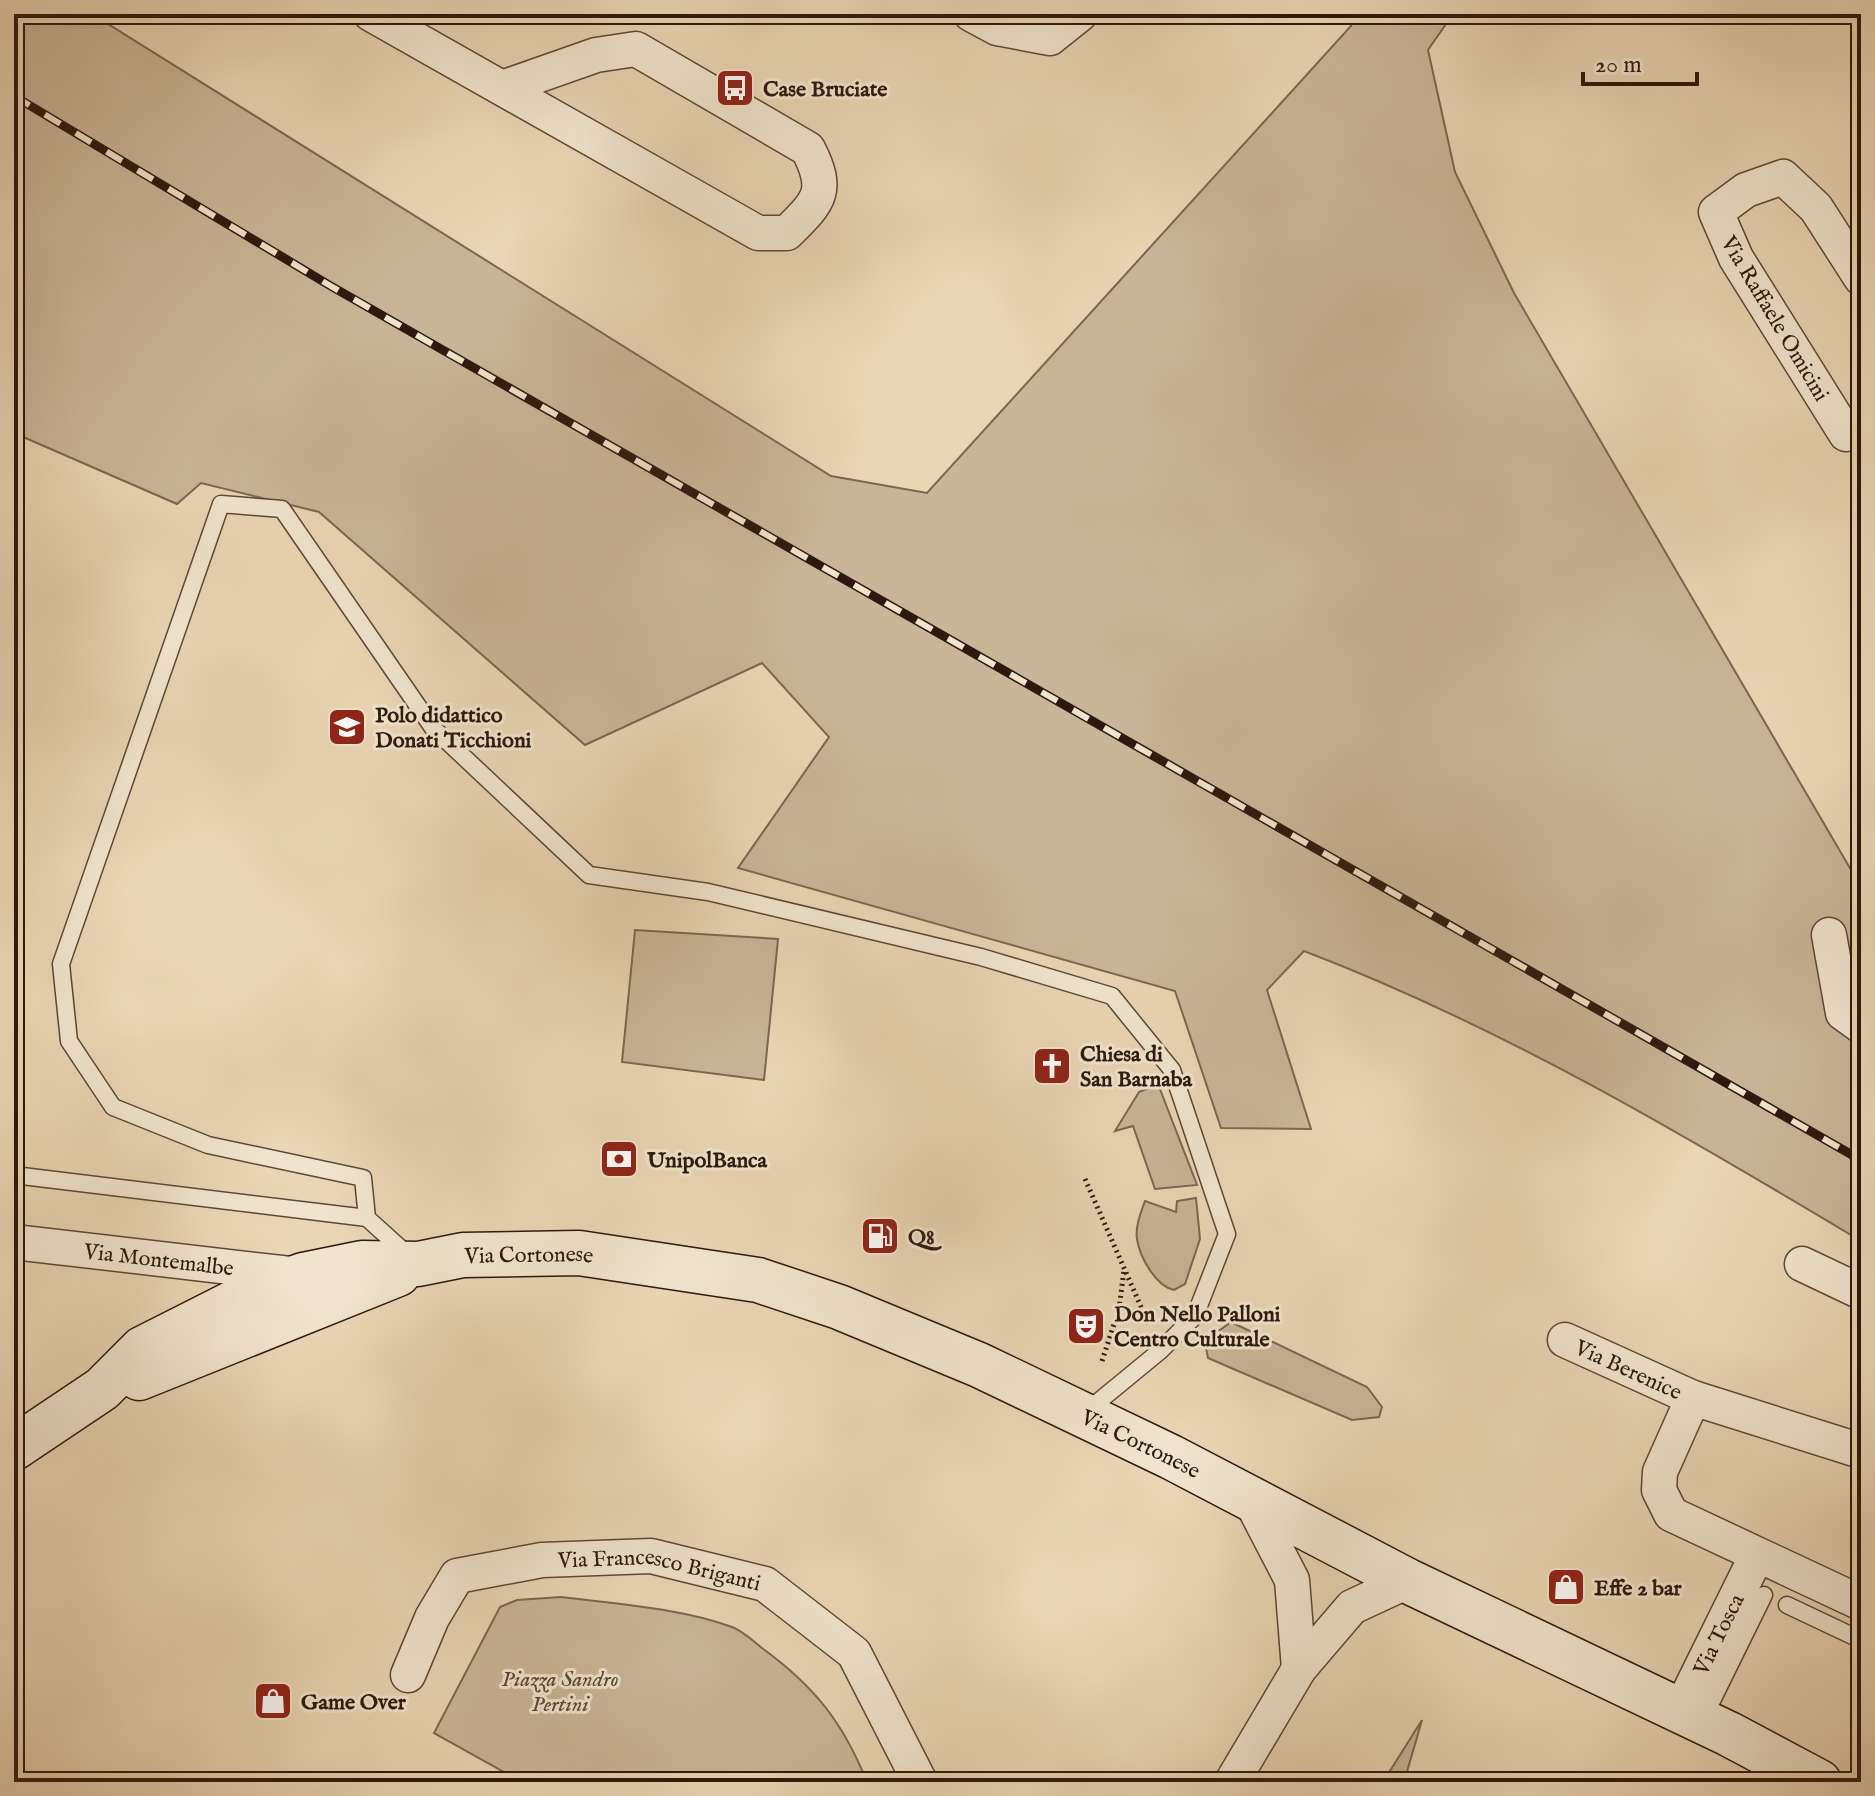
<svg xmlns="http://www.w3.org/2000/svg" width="1875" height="1796" viewBox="0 0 1875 1796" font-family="'IM FELL English',serif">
<rect width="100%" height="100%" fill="#ead5b4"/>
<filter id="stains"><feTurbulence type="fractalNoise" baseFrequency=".0025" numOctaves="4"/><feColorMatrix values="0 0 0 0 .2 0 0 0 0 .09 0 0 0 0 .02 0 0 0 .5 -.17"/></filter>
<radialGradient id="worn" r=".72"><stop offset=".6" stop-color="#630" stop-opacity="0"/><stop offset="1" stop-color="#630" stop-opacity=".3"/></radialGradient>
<path fill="#cab598" stroke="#7c6653" stroke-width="2" d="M14,14H92L831,476L927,493L1351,26L1349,14H1453L1428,50L1455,172L1514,293L1861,887V1241C1681,1133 1500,1026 1304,951L1267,990L1311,1129L1221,1128L1175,991L738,868L829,737L762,663L585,745L319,512L201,483L177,504L14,433Z
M635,930L778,939L764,1080L622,1062Z
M1158,1084L1197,1185L1155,1189L1133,1126L1115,1131L1139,1092Z
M1196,1198L1200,1239L1185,1284L1174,1290C1156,1286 1140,1258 1137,1239C1135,1227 1141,1212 1145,1201L1176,1212L1177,1201Z
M1231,1322L1367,1387L1382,1407L1379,1417L1352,1420L1208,1358L1206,1348L1216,1333Z
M561,1597C617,1604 679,1608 732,1627C743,1631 753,1641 762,1648C814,1686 843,1722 867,1782H522L434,1733L500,1607L517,1600Z
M1422,1720L1404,1782H1383Z"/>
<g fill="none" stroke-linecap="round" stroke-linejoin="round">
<defs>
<path id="service" d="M14,1175L367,1218
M409,1256L367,1218L363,1178L208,1145L113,1107L69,1041L61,964L221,504L282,509L433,728L589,875L708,892L981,957L1112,996L1172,1070L1227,1234L1195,1316L1160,1351L1087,1411
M1787,1605L1861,1640
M1703,1719L1764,1595"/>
<g id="minor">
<path d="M371,14L758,233H787C819,201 830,192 808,149L636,49L596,55L502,88"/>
<path d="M971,14L997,28L1050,38L1080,14"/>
<path d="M1846,434L1736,258L1716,212L1746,190L1783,177L1816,208L1861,278"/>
<path d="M1829,935L1843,1013L1861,1026"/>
<path id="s1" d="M14,1242L299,1275"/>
<path d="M1802,1264L1861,1292"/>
<path id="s2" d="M1565,1340L1693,1398"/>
<path d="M1861,1451L1693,1398L1660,1472L1659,1490L1671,1514L1861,1603"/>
<path d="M1251,1501L1292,1580L1299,1669"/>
<path id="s3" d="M408,1675L432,1618L457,1576L542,1560L651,1556L765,1584L854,1653L920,1782"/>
<path id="s4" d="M1679,1713L1757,1555"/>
<path d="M1232,1782L1299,1669L1352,1607L1408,1581"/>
</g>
<g id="secondary">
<path d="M139,1378L398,1274"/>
<path id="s5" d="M14,1448L102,1389L142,1349L245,1297L303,1275L362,1263L418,1264L463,1255L579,1253L758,1280L839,1307L979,1365L1171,1457L1408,1581L1729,1734L1819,1782"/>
</g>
</defs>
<use href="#service" stroke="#5d4738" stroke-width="19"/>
<use href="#minor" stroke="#5d4738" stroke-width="37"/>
<use href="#secondary" stroke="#2e180e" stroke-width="47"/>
<path stroke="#2e180e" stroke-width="5" stroke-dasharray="2 4" stroke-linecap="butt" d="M1085,1179L1149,1325
M1102,1361L1119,1309L1124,1270"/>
<use href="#service" stroke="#f1e4ce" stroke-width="16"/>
<use href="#minor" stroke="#f1e4ce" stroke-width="34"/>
<use href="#secondary" stroke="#f1e4ce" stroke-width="44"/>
<defs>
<path id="rail" d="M14,96L329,285L1861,1160"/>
</defs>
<use href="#rail" stroke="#2e180e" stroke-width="9"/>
<use href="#rail" stroke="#f1e4ce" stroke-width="6" stroke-dasharray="18" stroke-linecap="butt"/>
</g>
<defs>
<symbol id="bus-square" viewBox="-11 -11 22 22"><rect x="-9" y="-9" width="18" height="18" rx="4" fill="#8f2418" stroke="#f1e4ce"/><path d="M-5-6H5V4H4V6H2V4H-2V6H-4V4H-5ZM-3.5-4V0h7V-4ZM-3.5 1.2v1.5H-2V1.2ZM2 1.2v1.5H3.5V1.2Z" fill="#fff"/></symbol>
<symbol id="school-square" viewBox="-11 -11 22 22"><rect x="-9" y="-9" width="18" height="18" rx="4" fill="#8f2418" stroke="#f1e4ce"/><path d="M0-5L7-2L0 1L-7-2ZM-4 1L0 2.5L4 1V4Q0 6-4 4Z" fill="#fff"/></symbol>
<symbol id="church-square" viewBox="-11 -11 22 22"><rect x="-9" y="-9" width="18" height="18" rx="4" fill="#8f2418" stroke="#f1e4ce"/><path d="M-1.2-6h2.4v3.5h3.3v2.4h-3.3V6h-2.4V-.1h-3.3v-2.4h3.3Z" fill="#fff"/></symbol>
<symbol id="bank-square" viewBox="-11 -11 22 22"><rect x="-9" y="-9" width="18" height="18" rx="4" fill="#8f2418" stroke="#f1e4ce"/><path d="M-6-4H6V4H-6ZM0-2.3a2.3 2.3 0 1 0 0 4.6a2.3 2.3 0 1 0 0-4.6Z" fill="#fff"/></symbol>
<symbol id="fuel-square" viewBox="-11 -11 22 22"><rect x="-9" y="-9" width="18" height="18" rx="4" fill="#8f2418" stroke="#f1e4ce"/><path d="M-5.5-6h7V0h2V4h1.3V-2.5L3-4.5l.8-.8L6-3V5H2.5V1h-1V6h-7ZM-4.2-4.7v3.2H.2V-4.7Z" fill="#fff"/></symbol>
<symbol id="theatre-square" viewBox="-11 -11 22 22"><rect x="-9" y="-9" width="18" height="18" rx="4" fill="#8f2418" stroke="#f1e4ce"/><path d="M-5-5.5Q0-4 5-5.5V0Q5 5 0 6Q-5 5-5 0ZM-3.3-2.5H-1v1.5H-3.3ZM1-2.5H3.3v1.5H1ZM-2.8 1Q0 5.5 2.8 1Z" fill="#fff"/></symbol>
<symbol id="shop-square" viewBox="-11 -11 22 22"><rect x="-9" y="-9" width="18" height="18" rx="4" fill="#8f2418" stroke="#f1e4ce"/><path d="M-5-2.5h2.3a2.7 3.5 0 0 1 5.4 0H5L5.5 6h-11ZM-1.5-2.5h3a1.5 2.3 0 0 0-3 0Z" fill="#fff"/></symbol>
</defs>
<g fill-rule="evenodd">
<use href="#bus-square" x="713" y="66" width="44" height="44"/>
<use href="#school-square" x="325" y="705" width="44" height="44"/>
<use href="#church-square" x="1030" y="1044" width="44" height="44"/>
<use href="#bank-square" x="597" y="1137" width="44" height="44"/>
<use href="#fuel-square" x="858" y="1214" width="44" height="44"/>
<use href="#theatre-square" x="1064" y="1304" width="44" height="44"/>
<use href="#shop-square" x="1544" y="1565" width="44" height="44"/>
<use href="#shop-square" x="251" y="1679" width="44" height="44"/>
</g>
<g text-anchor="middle" stroke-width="6" stroke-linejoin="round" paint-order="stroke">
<g font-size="22" font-weight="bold" fill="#2e180e" stroke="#f1e4ce" text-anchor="start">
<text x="763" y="96">Case Bruciate</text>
<text x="375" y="722">Polo didattico<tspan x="375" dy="25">Donati Ticchioni</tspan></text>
<text x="1080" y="1061">Chiesa di<tspan x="1080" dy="25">San Barnaba</tspan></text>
<text x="647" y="1167">UnipolBanca</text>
<text x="908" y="1244">Q8</text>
<text x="1114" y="1321">Don Nello Palloni<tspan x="1114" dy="25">Centro Culturale</tspan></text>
<text x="1594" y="1595">Effe 2 bar</text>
<text x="301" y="1709">Game Over</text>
</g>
<g font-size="22" fill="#2e180e" stroke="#f1e4ce">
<text transform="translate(1776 318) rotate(59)" y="8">Via Raffaele Omicini</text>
<text dy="8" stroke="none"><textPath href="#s5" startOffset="568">Via Cortonese</textPath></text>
<text dy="8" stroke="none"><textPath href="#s1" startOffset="146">Via Montemalbe</textPath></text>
<text dy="8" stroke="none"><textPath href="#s2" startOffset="70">Via Berenice</textPath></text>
<text dy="8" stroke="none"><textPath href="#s5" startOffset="1216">Via Cortonese</textPath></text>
<text dy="8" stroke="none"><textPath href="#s3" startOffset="316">Via Francesco Briganti</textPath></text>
<text dy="8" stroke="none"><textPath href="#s4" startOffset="88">Via Tosca</textPath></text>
</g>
<g font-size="22" font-style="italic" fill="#5d4737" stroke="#f1e4ce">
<text x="560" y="1686">Piazza Sandro<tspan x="560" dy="25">Pertini</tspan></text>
</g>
</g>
<rect width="1875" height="1796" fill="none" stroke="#ead5b4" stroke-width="48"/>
<rect x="16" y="16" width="1843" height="1764" fill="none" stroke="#2e180e" stroke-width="4"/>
<rect x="24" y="24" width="1827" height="1748" fill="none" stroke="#2e180e" stroke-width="2"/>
<path d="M1583 72v12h114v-12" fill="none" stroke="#2e180e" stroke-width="4"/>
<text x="1595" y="72" font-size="24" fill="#2e180e" stroke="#f1e4ce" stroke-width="6" paint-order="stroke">20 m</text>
<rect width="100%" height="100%" filter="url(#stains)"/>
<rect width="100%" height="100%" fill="url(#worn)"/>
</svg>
